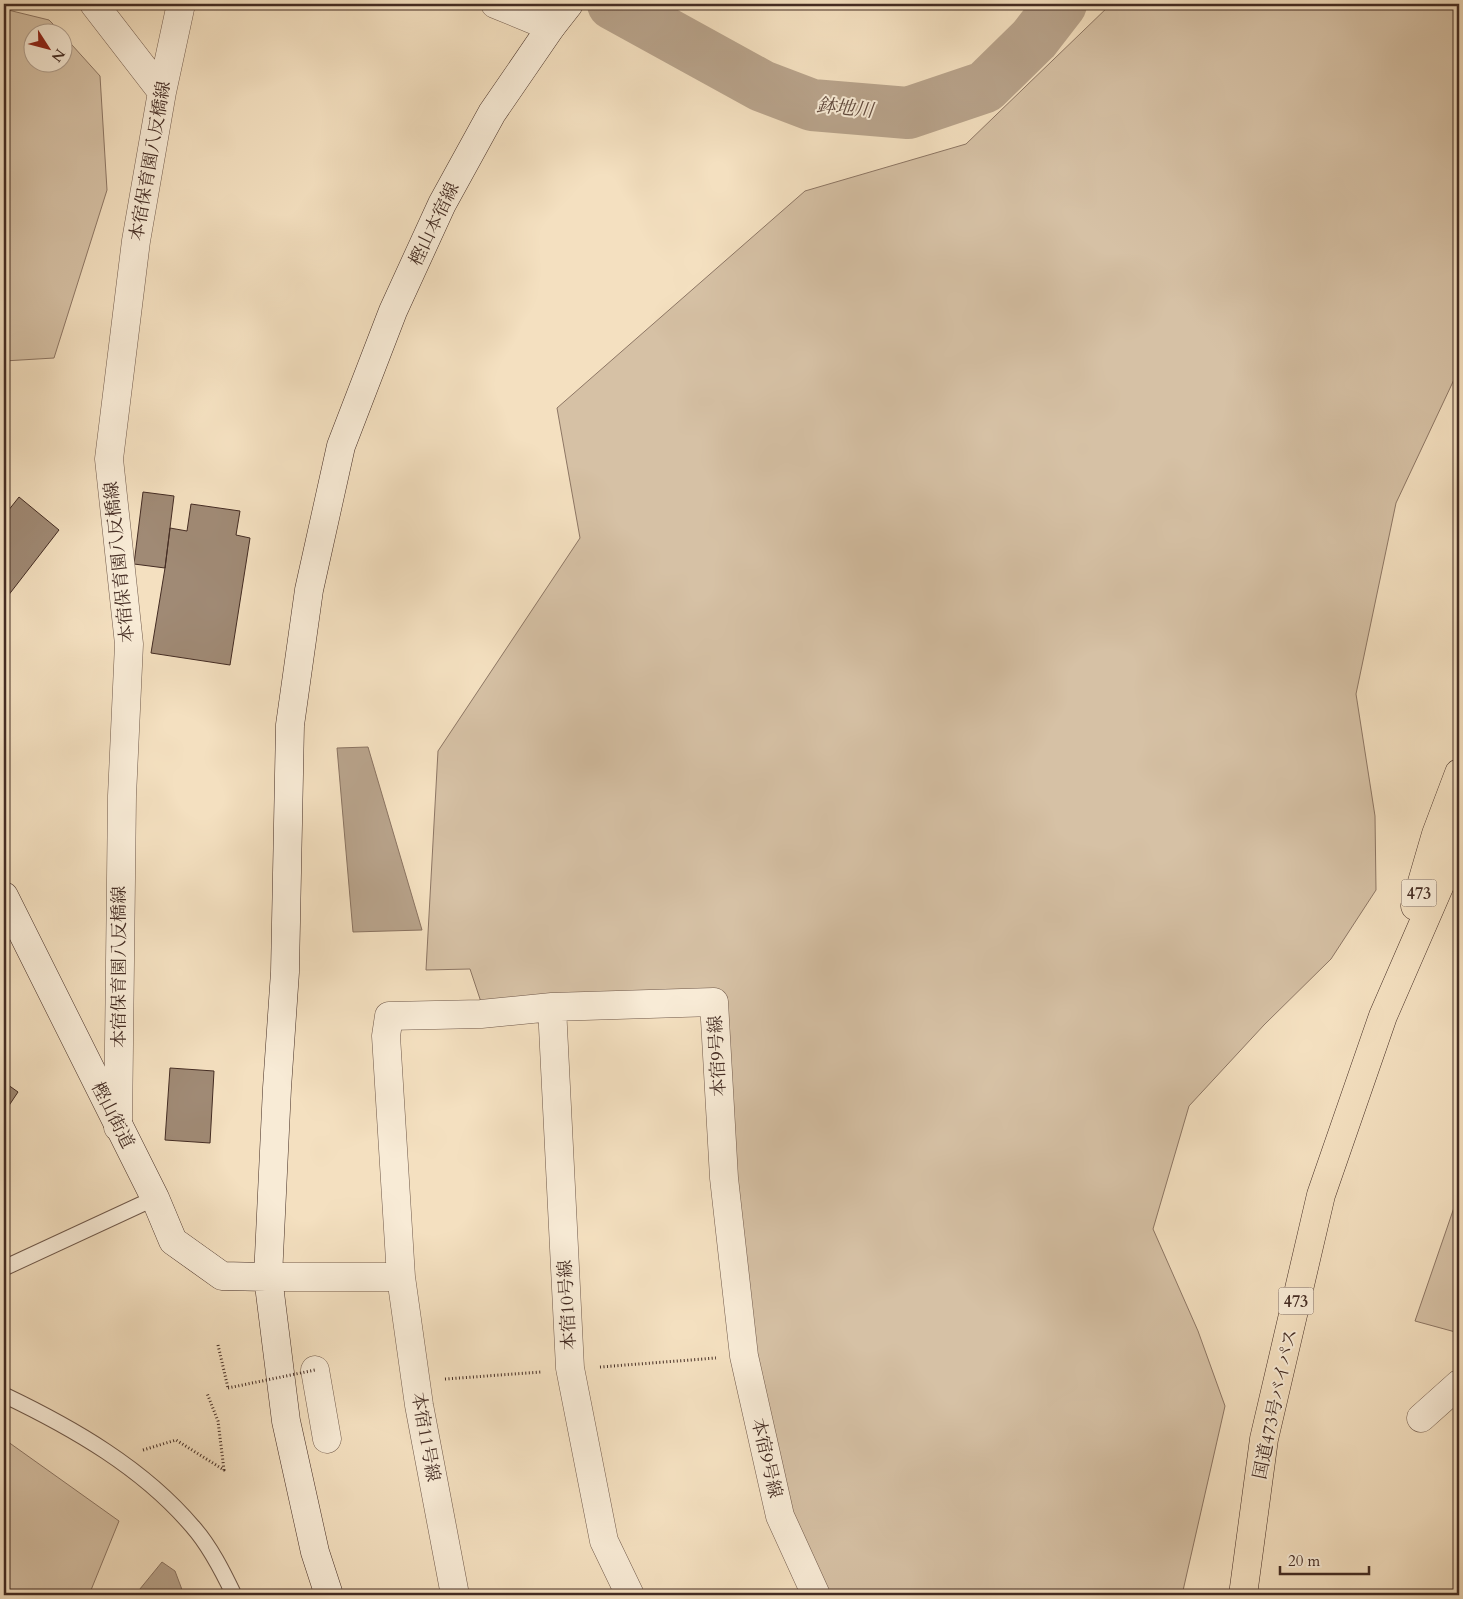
<svg xmlns="http://www.w3.org/2000/svg" width="1463" height="1599" viewBox="0 0 1463 1599" font-family="Cardo,'Noto Serif JP',serif">
<rect width="100%" height="100%" fill="#f4e0c0"/>
<filter id="stains"><feTurbulence type="fractalNoise" baseFrequency=".004" numOctaves="4"/><feColorMatrix values="0 0 0 0 .2 0 0 0 0 .09 0 0 0 0 .02 0 0 0 .5 -.17"/></filter>
<radialGradient id="worn" r=".72"><stop offset=".6" stop-color="#630" stop-opacity="0"/><stop offset="1" stop-color="#630" stop-opacity=".3"/></radialGradient>
<path fill="#d6c1a5" stroke="#8d7664" d="M1111,4H1459V369L1396,503L1356,694L1375,816L1376,890L1331,959L1264,1025L1189,1106L1153,1229L1198,1331L1225,1406L1182,1595H825L792,1515L754,1355L737,1180L725,994L481,1002L470,969L426,970L438,751L580,538L557,408L805,191L966,144Z
M4,9L49,20L61,32H32V62H62L63,35L100,76L107,190L54,358L4,361Z
M1459,1193V1333L1415,1321Z
M4,1439L119,1521L89,1595H4Z"/>
<path fill="#b8a38b" stroke="#8a7361" d="M368,747L422,930L353,932L337,748Z
M162,1562L175,1571L184,1595H135Z"/>
<g fill="none" stroke-linecap="round" stroke-linejoin="round">
<path stroke="#b8a38b" stroke-width="52" d="M613,4L762,86L812,105L908,113L985,87L1034,39L1061,4"/>
</g>
<path fill="#a08a75" stroke="#442c23" d="M143,492L174,496L165,568L134,564Z
M19,497L59,530L4,601V516Z
M191,504L240,511L236,535L250,538L230,665L151,653L165,568L170,528L187,531Z
M170,1068L214,1071L210,1143L165,1140Z
M4,1082L18,1092L4,1113Z"/>
<g fill="none" stroke-linecap="round" stroke-linejoin="round">
<defs>
<path id="lane" d="M4,1268L155,1198
M4,1395C73,1428 143,1468 193,1527C210,1546 223,1572 234,1595"/>
<path id="street" d="M94,4L162,92
M495,4L551,27
M552,1007L570,1368L604,1541L630,1595
M118,1127L122,796L129,644L109,459L136,241L162,92L181,4
M268,1277H401
M315,1370L327,1439
M1421,1418L1459,1384
M455,1595L419,1405L401,1277L386,1036L389,1016L481,1014L552,1007L714,1002L724,1178L744,1356L780,1516L816,1595"/>
<path id="secondary" d="M4,896L155,1198L173,1241L222,1276L268,1277
M329,1595L315,1552L286,1421L268,1277L277,1088L285,972L290,725L309,590L341,446L393,311L442,204L492,113L551,27L569,4"/>
<path id="highway" d="M1415,906L1436,834L1459,773
M1243,1595L1264,1439L1321,1195L1383,1016L1459,841"/>
</defs>
<use href="#lane" stroke="#70594a" stroke-width="17"/>
<use href="#street" stroke="#70594a" stroke-width="29"/>
<use href="#secondary" stroke="#442c23" stroke-width="29"/>
<use href="#highway" stroke="#442c23" stroke-width="29"/>
<path stroke="#442c23" stroke-width="3" stroke-dasharray="1 2.5" stroke-linecap="butt" d="M218,1345L228,1388
M600,1367L716,1358
M445,1379L541,1372
M143,1450L176,1440L224,1470L218,1421L207,1393"/>
<use href="#lane" stroke="#f8ebd6" stroke-width="15"/>
<use href="#street" stroke="#f8ebd6" stroke-width="28"/>
<use href="#secondary" stroke="#f8ebd6" stroke-width="28"/>
<use href="#highway" stroke="#f4e0c0" stroke-width="28"/>
<path stroke="#442c23" stroke-width="3" stroke-dasharray="1 2.5" stroke-linecap="butt" d="M228,1388L315,1370"/>
</g>
<g text-anchor="middle" stroke-width="4" stroke-linejoin="round" paint-order="stroke">
<g fill="#f8ebd6" stroke="#7a6559" stroke-width="1">
<rect x="1401.5" y="879.5" width="35" height="27" rx="4"/>
<rect x="1278.5" y="1287.5" width="35" height="27" rx="4"/>
</g>
<g font-size="16" font-weight="bold" fill="#442c23">
<text x="1419" y="899">473</text>
<text x="1296" y="1307">473</text>
</g>
<g font-size="18" fill="#442c23" stroke="#f8ebd6">
<text transform="translate(150 161) rotate(-80)" y="6">本宿保育園八反橋線</text>
<text transform="translate(434 224) rotate(-64)" y="6">樫山本宿線</text>
<text transform="translate(119 562) rotate(-96)" y="6">本宿保育園八反橋線</text>
<text transform="translate(119 967) rotate(-90)" y="6">本宿保育園八反橋線</text>
<text transform="translate(717 1056) rotate(-93)" y="6">本宿9号線</text>
<text transform="translate(113 1115) rotate(63)" y="6">樫山街道</text>
<text transform="translate(567 1305) rotate(-93)" y="6">本宿10号線</text>
<text transform="translate(1275 1404) rotate(-78)" y="6">国道473号バイパス</text>
<text transform="translate(426 1437) rotate(80)" y="6">本宿11号線</text>
<text transform="translate(767 1458) rotate(77)" y="6">本宿9号線</text>
</g>
<g font-size="19" font-style="italic" fill="#614a3d" stroke="#f8ebd6">
<text transform="translate(845 107) rotate(6)" y="7">鉢地川</text>
</g>
</g>
<rect width="1463" height="1599" fill="none" stroke="#f4e0c0" stroke-width="20"/>
<rect x="5" y="5" width="1453" height="1589" fill="none" stroke="#442c23" stroke-width="2.5"/>
<rect x="10" y="10" width="1443" height="1579" fill="none" stroke="#442c23"/>
<g transform="translate(48 48) rotate(126)"><circle r="24" fill="#f8ebd6" stroke="#b09f8e"/>
<path d="M0-4L9 19L0 12L-9 19Z" fill="#8f2418"/>
<text y="-8" font-size="14" font-weight="bold" text-anchor="middle" fill="#442c23">N</text>
</g>
<path d="M1280 1566v8h89v-8" fill="none" stroke="#442c23" stroke-width="2.5"/>
<text x="1288" y="1566" font-size="15" fill="#442c23" stroke="#f8ebd6" stroke-width="4" paint-order="stroke">20 m</text>
<rect width="100%" height="100%" filter="url(#stains)"/>
<rect width="100%" height="100%" fill="url(#worn)"/>
</svg>
